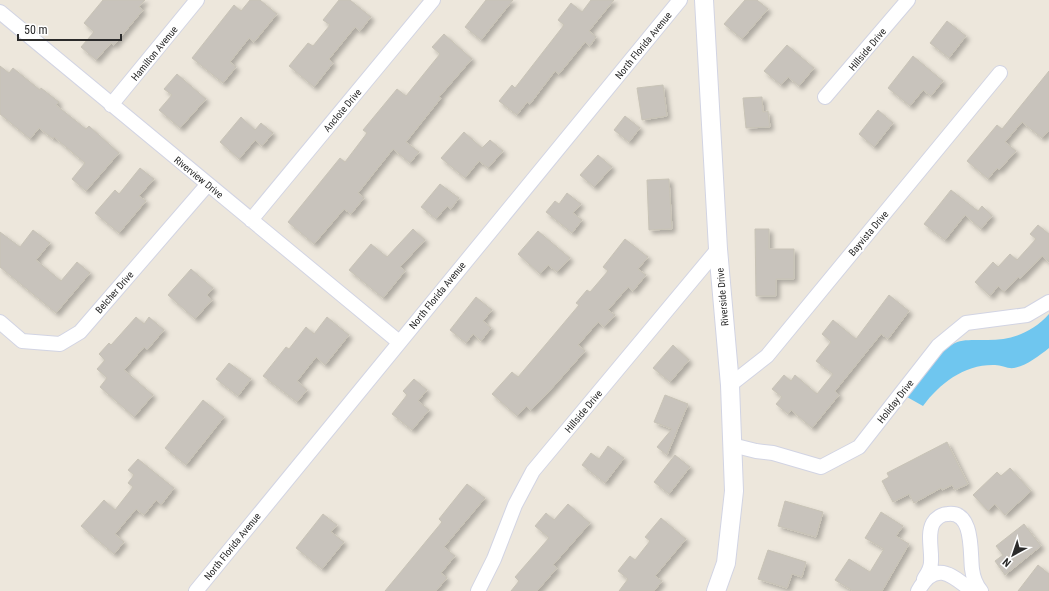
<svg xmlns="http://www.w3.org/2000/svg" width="1049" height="591" viewBox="0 0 1049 591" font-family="'Roboto Condensed',sans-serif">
<defs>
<filter id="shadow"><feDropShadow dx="3.5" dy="3.5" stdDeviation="2" flood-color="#0004"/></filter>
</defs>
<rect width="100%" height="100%" fill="#ede7dc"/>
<path fill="#6fc6ef" d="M1049,314V348C1039,356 1026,366 1014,368C1008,369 1001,365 995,365C965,364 940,383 923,406L907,397C917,383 939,352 953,344C960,339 974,340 983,340C1009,341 1031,334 1049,314Z"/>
<path fill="#c8c3bc" stroke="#c8c3b6" filter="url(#shadow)" d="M103,0H145L139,7L143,10L114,45L111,43L96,60L81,47L94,32L84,23Z
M250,0H260L277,14L254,42L249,38L230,62L236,67L223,83L192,58L234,5L241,11Z
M339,0H350L371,17L360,31L355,27L329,59L333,63L314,87L289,66L308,43L313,46L330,25L323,20Z
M486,0H513L481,40L465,27Z
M591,0H614L589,31L596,37L590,46L585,42L559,74L555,71L530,104L527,102L517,115L499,101L512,85L515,88L564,25L558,20L571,3L582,12Z
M745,0H757L768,9L742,39L724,24Z
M947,21L966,36L949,58L930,43Z
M444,34L472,59L439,97L441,98L406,142L419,152L410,163L393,149L358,193L364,198L351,214L344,209L314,244L288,222L340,158L345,162L367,133L363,130L397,89L406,96L440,54L432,47Z
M787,45L814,68L799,86L788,77L781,85L764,71Z
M913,56L943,81L931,96L923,90L910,106L888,88Z
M0,66L9,73L13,68L40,90L41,88L59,102L56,105L86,129L89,126L119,153L86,191L72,179L85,163L54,137L53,139L39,128L30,139L0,114Z
M1049,71V130L1042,138L1022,122L1005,142L1016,151L999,170L997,168L988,179L967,161L997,125L1002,129Z
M177,74L206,99L180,128L159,110L172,95L164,89Z
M663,85L667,116L642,120L637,88Z
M762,97L763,112L768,111L770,127L746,128L743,98Z
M878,110L893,123L874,147L859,134Z
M625,116L640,128L629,142L614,130Z
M241,117L255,130L261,123L273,133L262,146L255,140L239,159L220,142Z
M464,132L482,148L490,140L503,151L488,168L479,161L465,178L441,158Z
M598,155L612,167L594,187L580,175Z
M140,168L154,179L139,196L146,201L119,233L95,213L115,190L119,194Z
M669,179L672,229L649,230L647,180Z
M440,184L459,198L451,209L447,206L436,219L421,207Z
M951,190L978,211L982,206L992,216L981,229L965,215L945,240L924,224Z
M567,193L581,204L573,213L582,220L572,233L546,212L555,201L559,204Z
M1038,225L1049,234V262L1042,256L1020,279L1018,277L1004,292L998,286L990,296L975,282L993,262L998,267L1010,254L1017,260L1036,239L1030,234Z
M413,229L425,240L400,267L405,271L383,298L349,270L371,244L387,257Z
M755,229H769V249H794V279H776V296H756Z
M33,230L50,243L36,260L61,281L77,262L90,273L56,313L0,267V232L20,247Z
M538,231L570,258L557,272L548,265L540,274L518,254Z
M625,239L648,257L638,269L646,275L633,291L628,287L608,310L615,315L604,327L598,322L578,345L585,351L554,386L531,410L526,406L517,416L492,394L512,372L518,377L547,343L579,305L576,303L587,290L590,292L608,271L603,267Z
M191,269L213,288L207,295L212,300L195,319L168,295Z
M889,295L909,311L888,339L881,334L835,391L839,395L812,428L791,410L788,414L776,404L782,397L772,389L784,375L791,381L795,375L817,394L833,374L816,361L831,342L822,334L833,320L856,339Z
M476,297L492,310L483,321L491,328L481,341L473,334L466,343L450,330Z
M136,317L144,324L149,317L164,330L147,350L144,347L124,370L153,395L134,417L100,387L107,378L97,369L105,360L99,354L109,343L111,345Z
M327,317L349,335L325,365L316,357L297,381L307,390L297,402L263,376L286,347L289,349L306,327L314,334Z
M673,345L689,360L670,382L653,368Z
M229,363L251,379L238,396L216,379Z
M414,379L427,390L418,401L429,410L412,430L392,414L407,395L403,391Z
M665,395L688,404L667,455L657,447L672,429L654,422Z
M203,400L224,417L186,465L165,448Z
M947,442L968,484L955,490L952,485L942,490L941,488L914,503L909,494L893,502L882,481L889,477L887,473Z
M608,446L624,458L605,483L582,465L591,453L599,459Z
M675,455L690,467L669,494L654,482Z
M138,459L174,488L161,505L156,500L144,515L136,509L115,534L124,542L114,554L81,526L104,500L115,510L133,487L128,483L134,475L128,470Z
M1010,468L1031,491L1005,515L995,504L988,511L973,495L997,472L1001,476Z
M467,484L485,498L444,547L455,556L441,573L447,578L436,591H385L442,522L439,519Z
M785,501L823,512L816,537L778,526Z
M568,504L590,523L553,565L557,568L537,591H511L519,581L515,577L549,538L535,526L546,513L554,520Z
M881,512L903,526L896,536L909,544L882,591H853L835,580L849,559L870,572L884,549L865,538Z
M323,514L337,525L331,532L344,542L322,569L296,548Z
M661,518L686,539L655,576L662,581L654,591H619L628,579L618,571L630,556L635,560L650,541L645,537Z
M1024,524L1041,546L1005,575L995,561L1003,555L996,546Z
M768,550L806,562L802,577L792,574L787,588L758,579Z
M1038,565L1049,574V591H1018Z"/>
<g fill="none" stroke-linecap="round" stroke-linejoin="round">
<defs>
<path id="minor" d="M0,12L399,342
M825,97L908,0
M111,105L197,0
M251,220L433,0
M0,322L22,341L60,344L80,332L208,184
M730,385L767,356L1000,73
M732,445L756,451L773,453L821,467L859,447L938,346L966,323L1027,315L1049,302
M924,579C927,574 931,569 931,562C932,550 927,534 933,523C936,518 942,514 948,514C974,511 970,553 972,569C973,577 976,585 981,591
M196,591L680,0
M478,591L494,559L515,505L533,471L718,249
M918,591C935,560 951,574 972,591"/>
<path id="tertiary" d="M704,0L718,249L730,385L734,491L726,563L716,591"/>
</defs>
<use href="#minor" stroke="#d2d4e3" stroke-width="16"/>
<use href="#tertiary" stroke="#d2d4e3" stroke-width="20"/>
<use href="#minor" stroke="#fff" stroke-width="14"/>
<use href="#tertiary" stroke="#fff" stroke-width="18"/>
</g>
<g text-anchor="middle" stroke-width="4" stroke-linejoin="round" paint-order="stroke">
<g font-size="10" fill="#2b2b2b" stroke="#fff">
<text transform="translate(643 45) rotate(-51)" y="4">North Florida Avenue</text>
<text transform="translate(867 49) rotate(-50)" y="4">Hillside Drive</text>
<text transform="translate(154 53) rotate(-51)" y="4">Hamilton Avenue</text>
<text transform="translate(342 110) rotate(-50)" y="4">Anclote Drive</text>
<text transform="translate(199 177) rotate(39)" y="4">Riverview Drive</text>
<text transform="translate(868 233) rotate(-50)" y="4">Bayvista Drive</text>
<text transform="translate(114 292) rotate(-49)" y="4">Belcher Drive</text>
<text transform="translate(437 295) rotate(-51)" y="4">North Florida Avenue</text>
<text transform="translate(722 297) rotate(-95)" y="4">Riverside Drive</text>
<text transform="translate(895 401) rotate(-52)" y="4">Holiday Drive</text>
<text transform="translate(583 411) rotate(-50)" y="4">Hillside Drive</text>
<text transform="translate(232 546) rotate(-51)" y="4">North Florida Avenue</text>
</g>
</g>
<g transform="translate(1013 555) rotate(220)" stroke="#ffffff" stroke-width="3" paint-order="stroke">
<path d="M0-3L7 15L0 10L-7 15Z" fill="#2b2b2b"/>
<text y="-6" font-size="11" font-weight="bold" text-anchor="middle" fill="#2b2b2b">N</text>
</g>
<path d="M18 34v6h103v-6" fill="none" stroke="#2b2b2b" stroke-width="2"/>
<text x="24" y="34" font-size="12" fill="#2b2b2b" stroke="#ffffff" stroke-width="3" paint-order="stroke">50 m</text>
</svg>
